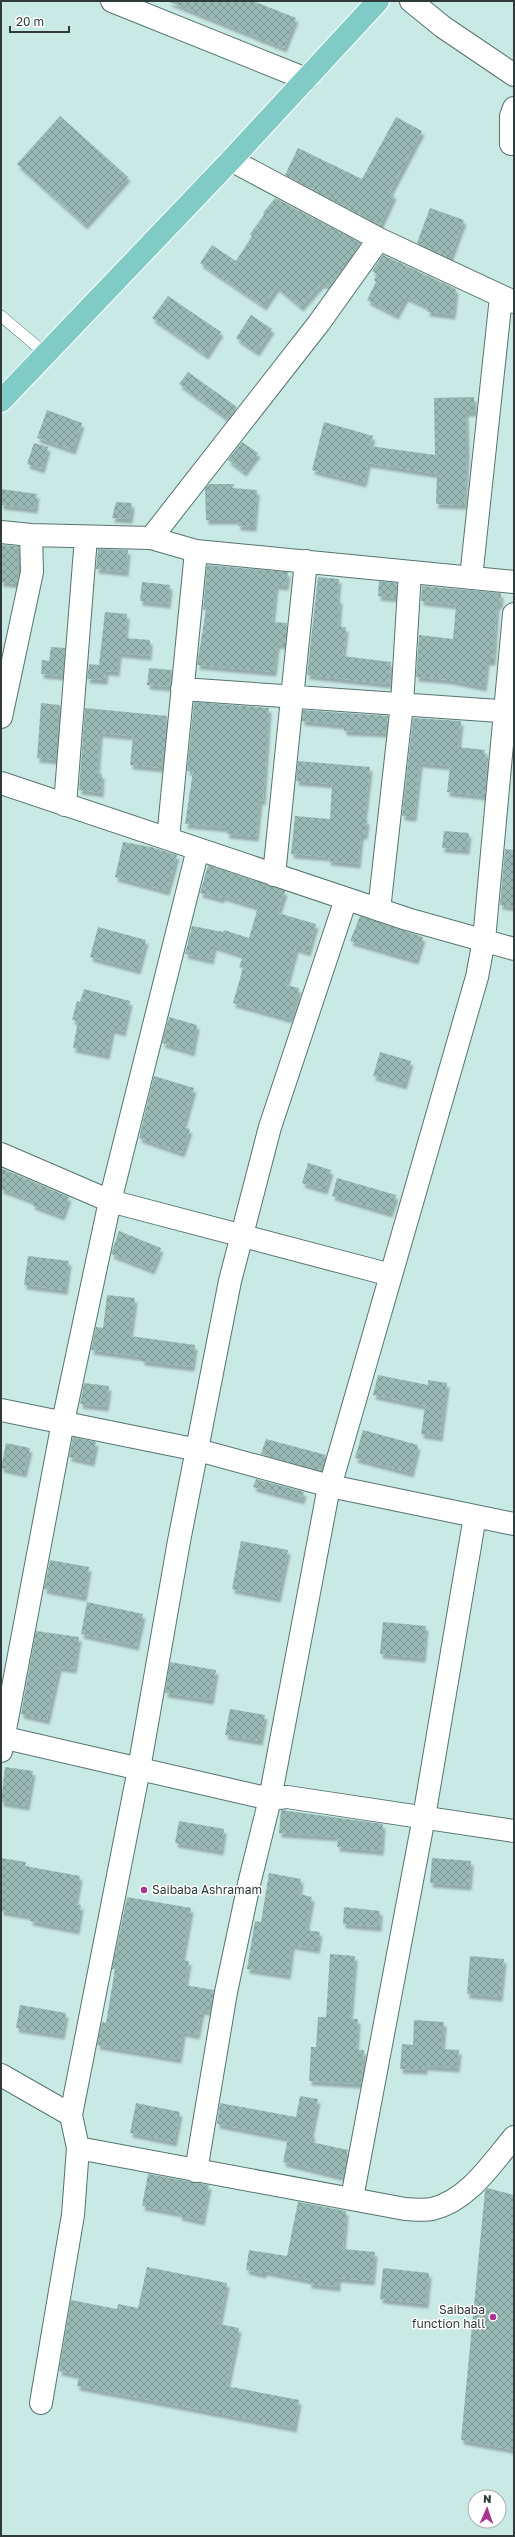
<svg xmlns="http://www.w3.org/2000/svg" width="515" height="2537" viewBox="0 0 515 2537" font-family="'Golos Text',sans-serif">
<defs>
<pattern id="building-cross-hatch" width="8" height="8" patternUnits="userSpaceOnUse"><rect width="8" height="8" fill="#99b9b5"/><path d="M0 0l8 8M0 8l8-8" fill="none" stroke="#7d9894"/></pattern>
<filter id="shadow"><feDropShadow dx="2.5" dy="4.5" stdDeviation="1" flood-color="#0004"/></filter>
</defs>
<rect width="100%" height="100%" fill="#c9e9e5"/>
<path fill="url(#building-cross-hatch)" filter="url(#shadow)" d="M167,1H253L296,18L284,48Z
M60,116L128,177L85,225L17,164Z
M396,117L422,131L390,192L394,195L380,225L285,175L298,148L362,179Z
M275,198L361,243L329,287L322,283L301,307L277,287L264,306L200,263L212,245L236,261L252,236L250,234L264,215L263,213Z
M430,208L464,220L450,258L417,243Z
M383,255L456,289L453,315L427,312L428,307L406,297L396,315L367,300L376,282L374,280L377,274L372,271Z
M168,296L221,332L206,355L152,318Z
M251,315L272,329L257,352L236,338Z
M188,372L237,407L228,419L179,384Z
M474,397V412H466L467,455L464,505L436,504L437,474L368,463L364,483L312,470L324,422L373,436L370,446L435,455L434,398Z
M47,410L82,423L73,450L37,438Z
M242,442L258,453L244,472L228,460Z
M34,443L48,447L42,469L27,464Z
M209,484H235L232,488L257,490L254,527L238,526V520H206L205,489Z
M1,489L37,494L35,509L1,505Z
M116,502L132,503L130,519L112,518Z
M1,545L19,546V571L17,584L1,582Z
M98,549L128,550L126,572L96,569Z
M207,565L288,572L286,586L276,585L272,622L287,623L285,645L277,644L274,672L197,665L206,610H203Z
M318,577L339,579L337,599H340L338,627H346L343,656L391,662L389,684L307,675Z
M379,581L397,583L396,598L378,596Z
M142,582L170,585L168,604L140,601Z
M422,586L501,593L500,605L497,604L493,661H487L484,687L450,680L416,677L419,635L453,639L456,605L421,601Z
M105,612L127,614L125,638L150,640L149,656L119,653L117,672L106,671L105,680L87,679L89,664L99,665Z
M51,647L65,648L63,676L41,674L42,660L49,661Z
M149,668L172,670L170,687L147,685Z
M194,702L269,708L263,801L260,800L256,837L227,834V828L185,824L193,771H187Z
M41,703L60,705L56,760L37,758Z
M85,708L167,716L162,768L130,765L133,736L100,733L97,773L102,774L101,793L79,790Z
M303,710L388,716L386,733L344,731V725L302,721Z
M413,718L461,721L458,747L485,750L484,758H488L485,796L447,792L450,766L420,763L414,817L402,816Z
M298,761L370,767L364,819L367,820L365,835H361L358,864L328,861L329,857L291,854L295,816L330,819L332,784L296,781Z
M444,831L469,833L467,850L442,848Z
M123,842L151,847L177,855L167,891L115,877Z
M505,849L514,850V907L500,905Z
M208,865L285,891L278,913L316,924L308,952L296,948L286,985L299,988L290,1019L233,1003L243,968L239,967L243,955L214,946L211,960L185,954L192,926L223,932L224,930L249,938L258,907L222,896V899L200,893Z
M360,916L423,937L416,960L350,941Z
M98,927L146,940L138,970L90,957Z
M84,989L130,1001L123,1032L112,1029L107,1055L73,1048L78,1021L72,1020L77,1001L80,1002Z
M169,1017L197,1025L192,1052L162,1043Z
M380,1052L411,1061L404,1085L373,1076Z
M154,1076L194,1088L183,1127L190,1129L182,1153L139,1138Z
M308,1163L331,1170L325,1190L302,1183Z
M1,1168L69,1197L62,1216L32,1205L33,1201L1,1189Z
M337,1178L396,1195L390,1213L332,1196Z
M119,1231L161,1248L152,1270L111,1254Z
M28,1256L69,1261L65,1290L24,1285Z
M107,1295L135,1298L130,1336L195,1345L192,1367L142,1361V1357L91,1350L96,1327L103,1328Z
M378,1375L428,1385V1380L447,1383L440,1437L421,1434L425,1406L373,1395Z
M84,1383L109,1386L106,1407L80,1404Z
M363,1430L418,1445L411,1473L355,1458Z
M73,1437L96,1442L92,1462L69,1457Z
M266,1439L326,1455L322,1471L261,1454Z
M6,1443L30,1448L24,1473L1,1468Z
M256,1479L304,1492L302,1500L253,1487Z
M241,1541L288,1550L278,1598L232,1589Z
M50,1560L89,1567L84,1597L44,1589Z
M87,1602L143,1614L136,1646L81,1634Z
M383,1622L426,1626L423,1658L380,1654Z
M36,1631L79,1637L74,1669L59,1667L47,1720L21,1714Z
M170,1662L216,1670L211,1700L165,1693Z
M230,1709L265,1715L260,1741L225,1735Z
M5,1767L33,1771L27,1806L1,1802Z
M281,1810L383,1824L381,1851L337,1847L338,1837L279,1833Z
M179,1821L224,1829L221,1851L175,1843Z
M1,1858L26,1862L25,1866L80,1876L75,1904L81,1905L77,1930L30,1921L31,1916L1,1911Z
M432,1858L471,1861L469,1886L430,1883Z
M269,1873L301,1879L299,1894L312,1897L306,1930L320,1932L317,1949L292,1945L288,1975L247,1969L255,1921L261,1922Z
M127,1897L191,1908L182,1960L189,1961L185,1985L214,1990L210,2012L202,2010L197,2035L183,2032L179,2059L97,2045L102,2022L106,2023L115,1969H112Z
M344,1907L380,1911L379,1927L343,1924Z
M330,1954L355,1956L350,2019H358L356,2050H364L361,2084L309,2081L311,2047H316L318,2017H326Z
M470,1956L504,1959L500,1997L467,1994Z
M20,2005L66,2013L62,2035L16,2028Z
M414,2020L444,2022L442,2049L459,2050L457,2068L425,2066V2070L400,2069L402,2044L413,2045Z
M300,2096L318,2099L311,2133L313,2134L311,2142L348,2150L343,2177L283,2162L288,2138L217,2124L220,2103L296,2117Z
M136,2103L180,2112L174,2142L130,2133Z
M148,2174L209,2185L202,2221L179,2216L180,2213L142,2206Z
M487,2188L514,2195V2450L461,2440L485,2191Z
M298,2202L346,2211L343,2249L375,2252L372,2281L338,2278V2287L309,2284V2280L264,2271V2274L246,2270L249,2250L287,2256Z
M147,2267L227,2283L219,2324L239,2328L227,2386L299,2400L294,2428L77,2386L79,2375L59,2371L71,2300L117,2309L118,2304L138,2308Z
M383,2268L429,2273L426,2304L380,2299Z"/>
<g fill="none" stroke-linecap="round" stroke-linejoin="round">
<defs>
<path id="service" d="M1,316L46,354"/>
<path id="minor" d="M112,1L306,79
M411,1L443,27L514,75
M511,144V116L514,108
M231,160L379,239L514,302
M1,532L31,535L32,572L1,717
M31,535L151,538L196,551L514,582
M151,538L319,323L379,239
M471,578L501,297
M182,689L514,712
M1,783L407,919L514,949
M65,805L86,537
M168,839L196,551
M274,875L306,561
M379,910L402,704L410,572
M1,1154L110,1201L391,1275
M1,1410L198,1450L330,1486L514,1524
M1,1737L270,1799L287,1797L514,1831
M1,1751L63,1422L110,1201L198,849
M1,2075L71,2115
M78,2148L405,2209C413,2209 424,2211 432,2209C468,2201 492,2163 514,2137
M196,2171L226,1992L249,1884L270,1799L327,1497L477,977L484,940L514,614
M352,2198L424,1817L475,1516
M41,2403L73,2215L78,2148L71,2115L139,1769L179,1541L230,1281L270,1127L346,899"/>
<path id="primary" d="M1,401L231,160L378,1"/>
</defs>
<use href="#service" stroke="#567470" stroke-width="12"/>
<use href="#minor" stroke="#567470" stroke-width="24"/>
<use href="#primary" stroke="#fff" stroke-width="24"/>
<use href="#service" stroke="#fff" stroke-width="11"/>
<use href="#minor" stroke="#fff" stroke-width="22"/>
<use href="#primary" stroke="#80cbc5" stroke-width="22"/>
</g>
<g fill="#a73692" stroke="#fff" stroke-width="1.5">
<circle cx="144" cy="1890" r="4"/>
<circle cx="493" cy="2317" r="4"/>
</g>
<g text-anchor="middle" stroke-width="3" stroke-linejoin="round" paint-order="stroke">
<g font-size="12" fill="#2e3b3a" stroke="#fff" text-anchor="start">
<text x="152" y="1894">Saibaba Ashramam</text>
<text x="485" y="2314" text-anchor="end">Saibaba<tspan x="485" dy="14">function hall</tspan></text>
</g>
</g>
<rect width="515" height="2537" fill="none" stroke="#2e3b3a" stroke-width="4"/>
<g transform="translate(487 2509) rotate(2)"><circle r="19" fill="#ffffff" stroke="#abb1b0"/>
<path d="M0-3L7 15L0 10L-7 15Z" fill="#a73692"/>
<text y="-6" font-size="11" font-weight="bold" text-anchor="middle" fill="#2e3b3a">N</text>
</g>
<path d="M10 26v6h59v-6" fill="none" stroke="#2e3b3a" stroke-width="2"/>
<text x="16" y="26" font-size="12" fill="#2e3b3a" stroke="#ffffff" stroke-width="3" paint-order="stroke">20 m</text>
</svg>
